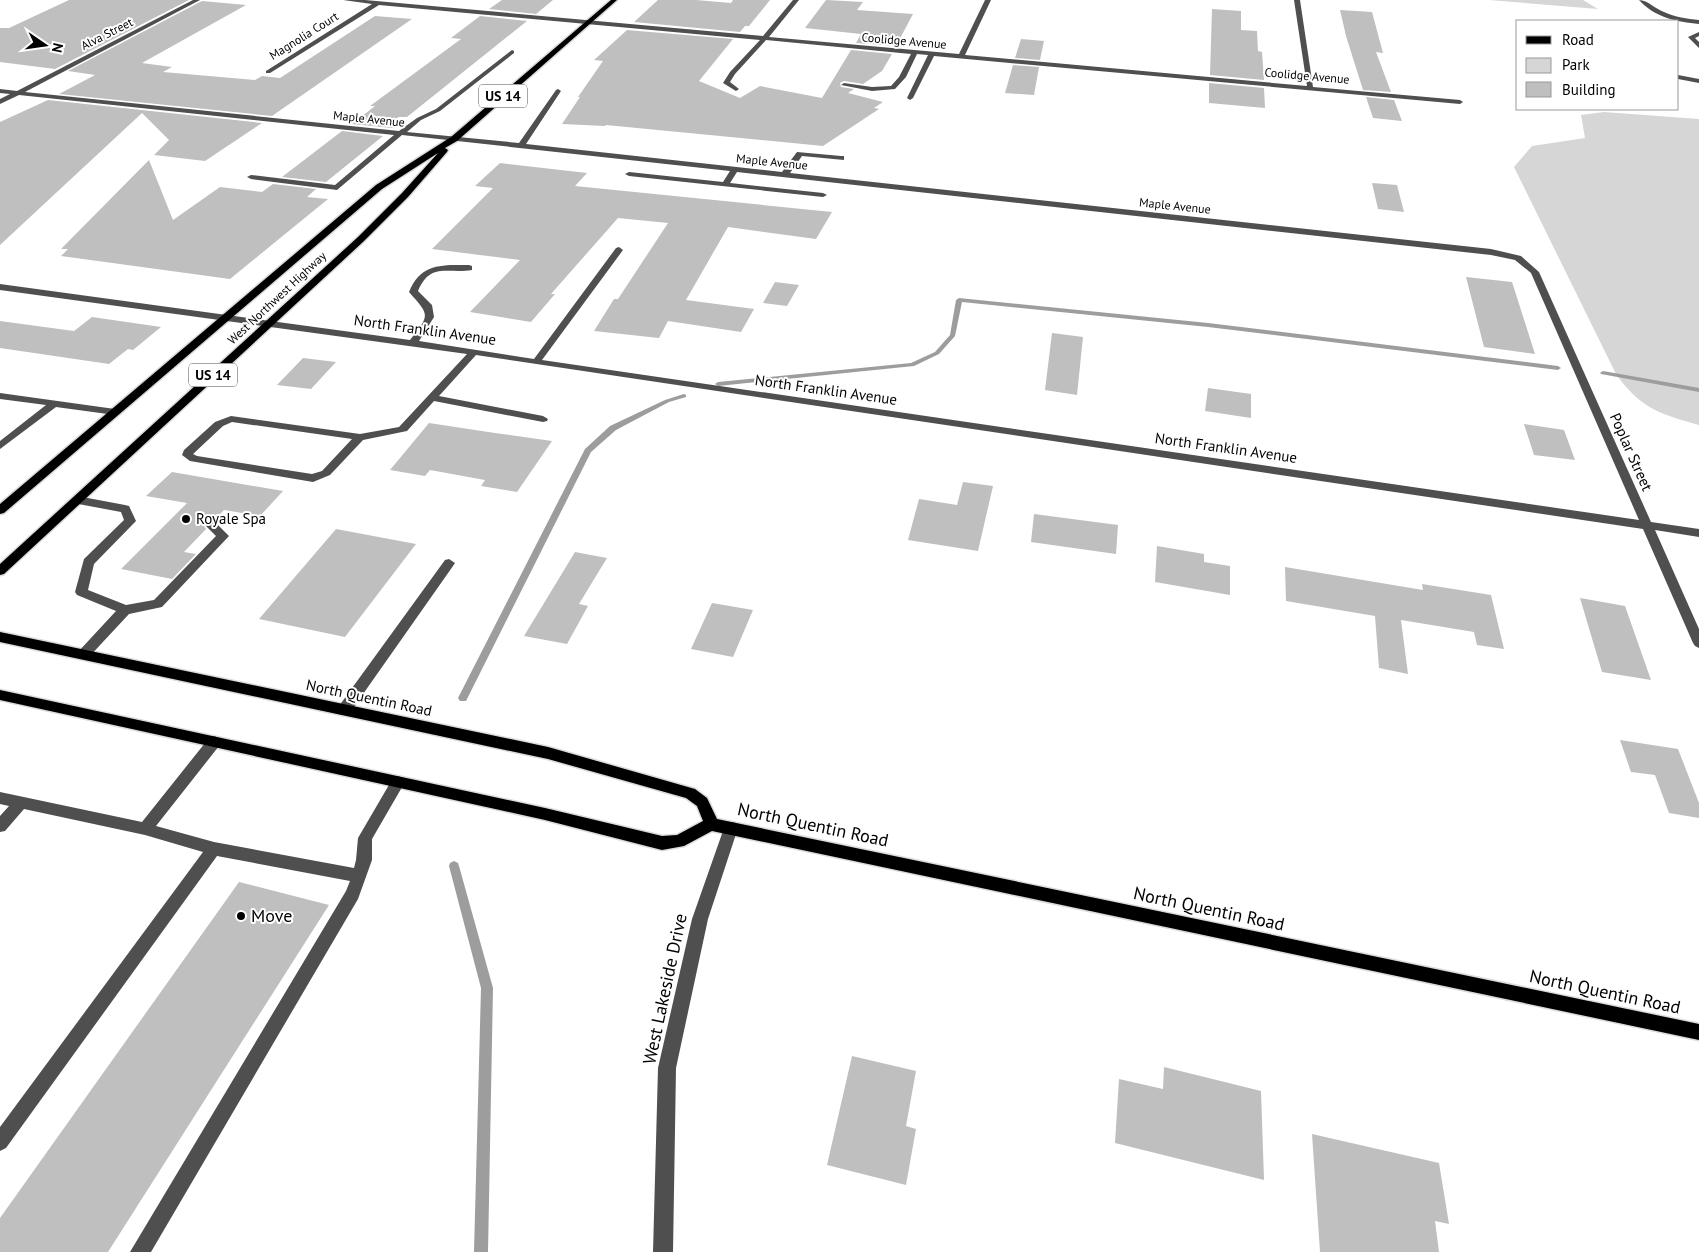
<svg xmlns="http://www.w3.org/2000/svg" width="1699" height="1252" viewBox="0 0 1699 1252" font-family="'PT Sans',sans-serif">
<rect width="100%" height="100%" fill="#fff"/>
<path fill="#d6d6d6" d="M1489,0H1583L1598,9Z
M1604,112L1699,119V425C1660,414 1641,409 1616,374L1514,167L1532,146L1585,138L1581,115Z"/>
<g fill="none" stroke-linecap="round" stroke-linejoin="round">
<path fill="#9d9d9d" fill-rule="evenodd" d="M959,298L1208,323L1558,366L1561,368L1558,370L1208,327L962,302L955,336L939,354L914,366L718,386L715,384L718,382L911,363L935,352L950,335L956,300Z
M1603,371L1699,388V392L1601,374L1600,373Z
M684,394L686,395V397L669,402L616,430L591,452L466,701H460L458,698L585,449L610,426L665,400Z
M454,861L458,863L459,866L493,988L488,1252H474L481,988L449,866L450,863Z"/>
</g>
<path fill="#bfbfbf" d="M69,0H189L55,69L0,62V28H9Z
M502,0H553L536,14L489,9Z
M658,0H696L731,3L733,0H770L749,26H745L740,32L634,22Z
M826,0L863,2L857,10L913,14L896,46L856,43L861,34L805,28Z
M202,1L246,5L142,63L172,67L163,72L255,80L262,76L280,78L375,16L412,19L272,116L59,94L95,75L68,71Z
M1212,9L1241,11V30L1257,31L1258,51L1262,52L1264,80L1210,75Z
M1340,10L1372,12L1383,53L1376,52L1391,92L1363,90L1346,36Z
M480,16L527,21L407,117H398L397,125L392,128L352,124L375,106H370L461,39L451,38Z
M627,30L733,39L699,81L740,98L760,86L822,98L851,50L892,54L882,71L863,84L844,81L840,83L841,87L854,89L848,93L883,102L874,108L879,109L823,146L606,125L605,126L562,124L580,97H578L603,61L594,60Z
M1021,39L1044,41L1040,60L1015,58Z
M1013,65L1039,67L1034,95L1005,93Z
M1209,83L1264,88L1265,108L1209,103Z
M1366,97L1394,100L1402,121L1373,118Z
M48,100L262,123L205,161L154,155L169,140L142,113L0,245V122Z
M342,131L383,136L326,182L282,177Z
M149,160L173,220L220,187L262,192L273,184L316,189L307,197L328,199L230,279L61,256L68,249H61Z
M500,163L587,173L575,186L832,212L816,239L728,227L686,300L754,309L741,332L668,321L659,338L594,331L614,299H618L668,223L618,218L551,294H555L531,322L470,312L520,260L432,249L493,188L475,186Z
M1372,183L1397,185L1404,212L1378,209Z
M1466,277L1512,282L1535,354L1484,347Z
M775,282L799,285L787,306L763,303Z
M92,317L161,327L133,350L128,349L109,364L0,348V321L74,331Z
M1052,333L1083,337L1077,395L1045,390Z
M303,358L336,362L311,389L277,385Z
M1208,388L1251,394V418L1205,411Z
M429,423L495,433L552,441L517,492L481,486L485,480L430,470L425,476L390,470Z
M1524,424L1564,430L1575,460L1534,455Z
M172,472L283,491L260,516L224,510L213,521L206,522L204,526L206,529L184,552L196,554L172,579L121,569L187,503L146,496Z
M963,482L993,486L978,551L908,540L919,499L957,505Z
M1034,514L1118,525L1116,554L1031,542Z
M336,529L416,544L345,637L259,619Z
M1157,546L1204,554V562L1230,566V595L1155,582Z
M575,552L607,558L579,604L588,606L567,644L524,636Z
M1285,567L1423,590L1422,584L1491,595L1504,649L1477,645L1474,632L1401,620L1408,674L1379,668L1375,616L1286,601Z
M1580,598L1625,606L1651,680L1602,672Z
M712,603L753,610L733,657L691,649Z
M1620,740L1678,749L1699,803V818L1669,813L1655,775L1631,772Z
M239,882L329,905L108,1252H0V1218Z
M852,1056L916,1071L906,1126L916,1129L906,1185L827,1165Z
M1164,1067L1261,1091L1264,1180L1115,1143L1119,1079L1163,1089Z
M1312,1134L1439,1163L1449,1224L1435,1221L1439,1252H1320Z"/>
<g fill="none" stroke-linecap="round" stroke-linejoin="round">
<defs>
<path id="major" d="M611,0H617L457,141L445,148L448,150L447,152L408,197L364,241L4,574L0,575V564L358,237L402,193L438,153L382,189L4,513L0,514V504L376,185L451,137Z
M0,632L548,747L695,789L707,798L717,819L1699,1024V1040L712,831L684,846L662,850L545,820L0,700V690L545,808L662,836L677,835L703,821L697,806L686,798L548,759L0,642Z"/>
</defs>
<use href="#major" stroke="#dbdbdb" stroke-width="3"/>
<path fill="#4f4f4f" fill-rule="evenodd" d="M193,0H200L25,92L399,131L417,118L436,109L512,50L514,51V53L440,111L421,120L407,132L519,143L556,90L558,89L561,91L526,144L782,172L797,152L841,156H844V160L802,156L790,173L1491,249L1521,256L1539,272L1651,522L1699,529V537L1655,530L1699,629V648L1695,646L1693,643L1643,529L476,355L439,396L543,416L548,419L547,421L543,422L434,401L407,431L363,440L330,475L313,482L190,461L182,455L184,450L215,422L231,416L360,434L399,427L467,354L0,290V284L410,340C431,314 429,315 409,292C421,263 441,265 469,265L472,266V270C448,274 430,262 418,291L432,305L434,317L419,341L534,359L616,248L619,247L623,250L542,360L1639,520L1531,273L1515,260L1491,255L737,172L730,183L823,193L827,195L823,197L629,176L625,174L629,172L723,182L730,171L402,135L337,190L251,179L247,177L251,175L335,185L394,135L19,95L0,104V99L10,94L0,93V89L17,91ZM232,422L352,439L322,471L312,474L197,456L193,454L223,426Z
M343,0H365L763,36L793,0H799L769,37L959,54L985,0H991L965,55L1307,86L1294,0H1300L1313,87L1460,100L1463,102L1460,104L934,56L913,98L910,100L907,98L928,55L917,54L906,77L895,89L872,91L841,85L844,83L872,87L891,86L899,77L911,54L766,40L735,74L730,82L739,89L736,91L723,83L730,72L760,40L379,5L270,73H266V71L372,4Z
M1639,0C1648,0 1655,9 1664,12C1675,17 1687,19 1699,20V24C1677,22 1654,17 1639,0Z
M1699,32V36L1695,38L1699,42V48L1688,37Z
M1678,75L1699,79V83L1678,79Z
M0,393L115,409L120,412L115,415L56,407L0,449V441L46,405L0,399Z
M77,496L125,505L129,506L136,521L94,564L88,590L126,605L154,600L216,536L206,526L208,523H216L229,536L162,607L129,614L88,658H78L77,655L78,652L116,611L77,595L75,592L84,559L124,520L121,512L73,503L71,500Z
M449,559L455,563L453,566L349,714L344,715L339,714L337,710L339,706L445,560Z
M214,736L219,738L221,742L219,746L156,826L214,842L354,868L356,860L358,838L393,778L398,776L403,778L405,782L372,839V860L358,899L151,1252H130L346,891L350,881L217,856L6,1148L0,1151V1127L203,852L145,835L24,809L5,831L0,832V816L9,806L0,804V792L142,822L209,738Z
M731,822L736,823L738,828L708,919L676,1068L673,1252H653L658,1068L692,919L724,828L726,823Z"/>
<use href="#major" fill="#000" fill-rule="evenodd"/>
</g>
<g fill="#000" stroke="#fff" stroke-width="2">
<circle cx="186" cy="519" r="5"/>
<circle cx="241" cy="916" r="5"/>
</g>
<g text-anchor="middle" stroke-width="4" stroke-linejoin="round" paint-order="stroke">
<g font-size="12" fill="#000" stroke="#fff">
<text transform="translate(107 34) rotate(-27)" y="4">Alva Street</text>
<text transform="translate(304 36) rotate(-32)" y="4">Magnolia Court</text>
<text transform="translate(904 41) rotate(5)" y="4">Coolidge Avenue</text>
<text transform="translate(1307 76) rotate(5)" y="4">Coolidge Avenue</text>
<text transform="translate(369 119) rotate(6)" y="4">Maple Avenue</text>
<text transform="translate(772 162) rotate(6)" y="4">Maple Avenue</text>
<text transform="translate(1175 206) rotate(6)" y="4">Maple Avenue</text>
<text transform="translate(277 298) rotate(-43)" y="4">West Northwest Highway</text>
</g>
<g fill="#fff" stroke="#4c4c4c" stroke-width="1">
<rect x="479" y="84.5" width="48" height="23" rx="4"/>
<rect x="189" y="363.5" width="48" height="23" rx="4"/>
</g>
<g font-size="14" font-weight="bold" fill="#000">
<text x="503" y="101">US 14</text>
<text x="213" y="380">US 14</text>
</g>
<g font-size="15" fill="#000" stroke="#fff">
<text transform="translate(425 330) rotate(8)" y="5">North Franklin Avenue</text>
<text transform="translate(826 390) rotate(8)" y="5">North Franklin Avenue</text>
<text transform="translate(1226 448) rotate(8)" y="5">North Franklin Avenue</text>
<text transform="translate(1631 452) rotate(66)" y="5">Poplar Street</text>
<text transform="translate(369 698) rotate(12)" y="5">North Quentin Road</text>
</g>
<g font-size="15" fill="#000" stroke="#fff" text-anchor="start">
<text x="196" y="524">Royale Spa</text>
</g>
<g font-size="18" fill="#000" stroke="#fff">
<text transform="translate(813 825) rotate(12)" y="6">North Quentin Road</text>
<text transform="translate(1209 909) rotate(12)" y="6">North Quentin Road</text>
<text transform="translate(665 989) rotate(-78)" y="6">West Lakeside Drive</text>
<text transform="translate(1605 992) rotate(12)" y="6">North Quentin Road</text>
</g>
<g font-size="18" fill="#000" stroke="#fff" text-anchor="start">
<text x="251" y="922">Move</text>
</g>
</g>
<rect x="1516" y="20" width="162" height="90" fill="#ffffff" stroke="#999999"/>
<rect x="1526" y="36" width="25" height="8" fill="#000000" stroke="#999999"/>
<text x="1562" y="45" font-size="15" fill="#000000">Road</text>
<rect x="1526" y="58" width="25" height="15" fill="#d6d6d6" stroke="#999999"/>
<text x="1562" y="70" font-size="15" fill="#000000">Park</text>
<rect x="1526" y="82" width="25" height="15" fill="#bfbfbf" stroke="#999999"/>
<text x="1562" y="95" font-size="15" fill="#000000">Building</text>
<g transform="translate(45 45) rotate(103)" stroke="#ffffff" stroke-width="4" paint-order="stroke">
<path d="M0-4L9 19L0 12L-9 19Z" fill="#000000"/>
<text y="-8" font-size="14" font-weight="bold" text-anchor="middle" fill="#000000">N</text>
</g>
</svg>
